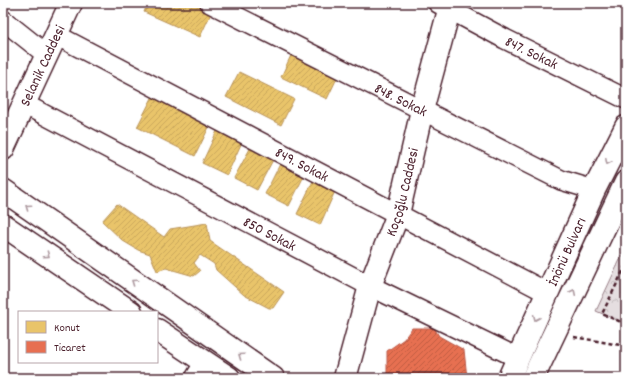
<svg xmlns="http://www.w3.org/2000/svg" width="629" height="381" viewBox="0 0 629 381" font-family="Dekko,sans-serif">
<defs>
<pattern id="forest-crowns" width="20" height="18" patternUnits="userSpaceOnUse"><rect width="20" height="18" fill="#e5dee0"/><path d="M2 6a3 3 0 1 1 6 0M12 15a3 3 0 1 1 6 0" fill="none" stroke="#c6bec0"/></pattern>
<pattern id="homes-hatch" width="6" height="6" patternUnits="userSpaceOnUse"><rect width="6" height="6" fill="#e9c46a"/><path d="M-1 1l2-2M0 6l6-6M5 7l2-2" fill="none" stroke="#c9a85c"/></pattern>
<pattern id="shops-hatch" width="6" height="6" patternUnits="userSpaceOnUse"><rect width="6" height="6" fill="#e76f51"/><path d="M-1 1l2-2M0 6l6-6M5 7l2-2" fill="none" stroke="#bd5b43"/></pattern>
</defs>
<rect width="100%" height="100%" fill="#fff"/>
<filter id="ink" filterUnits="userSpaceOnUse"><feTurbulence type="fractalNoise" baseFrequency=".025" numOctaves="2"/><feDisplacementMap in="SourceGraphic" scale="8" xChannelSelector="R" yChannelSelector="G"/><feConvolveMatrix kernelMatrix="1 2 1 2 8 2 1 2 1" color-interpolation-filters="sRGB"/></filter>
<g filter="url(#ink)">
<path fill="url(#forest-crowns)" stroke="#987e86" d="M626,247V324L596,311Z"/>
<path fill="url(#homes-hatch)" stroke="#b99257" d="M148,3H195L212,11L200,37L144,12Z
M293,51L339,74L327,99L281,77Z
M239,72L294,99L281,125L226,97Z
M153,96L210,125L195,156L137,127Z
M217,131L242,142L227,175L202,163Z
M252,145L274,158L257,190L234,178Z
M281,162L305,174L289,206L265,194Z
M314,179L336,189L320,225L297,214Z
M117,204L164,237L170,229L207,223L210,241L284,292L273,308H269L244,295L216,270L214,264L200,255L194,263L200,271L194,276L166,268L157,271L150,254L138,250L123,241L102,221Z"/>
<path fill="url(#shops-hatch)" stroke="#b85746" d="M412,328H434L439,336L464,350L467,378H387V351L404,339Z"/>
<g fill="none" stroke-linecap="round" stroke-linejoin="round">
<defs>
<g id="minor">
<path id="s1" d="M210,3L561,180L594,190"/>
<path id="s2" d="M438,3L505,39L626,99"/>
<path d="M3,20L47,55"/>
<path id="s3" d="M56,35L548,293"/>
<path id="s4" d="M24,104L370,286L518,358"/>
<path d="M195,378L205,362"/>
</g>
<g id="tertiary">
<path id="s5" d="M3,149L71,3"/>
<path id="s6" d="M345,378L370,286L398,214L422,110L451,3"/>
</g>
<g id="secondary">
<path d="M3,190L273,378"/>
<path d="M3,225L131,312"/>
<path d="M157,330L229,378"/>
<path id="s7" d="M509,378L594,190L626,127"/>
<path d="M533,378L626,182"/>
</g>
</defs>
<use href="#minor" stroke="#4a1f2b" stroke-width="22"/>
<use href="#tertiary" stroke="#4a1f2b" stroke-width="25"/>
<use href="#secondary" stroke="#4a1f2b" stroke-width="25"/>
<path stroke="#4a1f2b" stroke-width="2.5" stroke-dasharray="4 3" stroke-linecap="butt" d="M626,265L602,314L626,324
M574,337L626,346"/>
<use href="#minor" stroke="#fff" stroke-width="19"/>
<use href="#tertiary" stroke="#fff" stroke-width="22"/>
<use href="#secondary" stroke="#fff" stroke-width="22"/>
</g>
<defs><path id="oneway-chevron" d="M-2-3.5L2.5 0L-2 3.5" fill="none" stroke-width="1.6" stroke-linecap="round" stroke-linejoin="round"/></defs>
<g stroke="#ae9aa0">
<use href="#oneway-chevron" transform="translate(608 162) rotate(117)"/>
<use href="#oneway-chevron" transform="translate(28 207) rotate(-145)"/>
<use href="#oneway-chevron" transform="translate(47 255) rotate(34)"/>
<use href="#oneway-chevron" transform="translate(134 282) rotate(-145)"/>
<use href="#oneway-chevron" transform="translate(573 292) rotate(-65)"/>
<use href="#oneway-chevron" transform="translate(536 318) rotate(114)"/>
<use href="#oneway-chevron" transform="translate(241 356) rotate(-145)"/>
</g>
</g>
<g text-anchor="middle" stroke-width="4" stroke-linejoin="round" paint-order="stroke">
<g font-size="15" fill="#4a1f2b" stroke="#fff">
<text dy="5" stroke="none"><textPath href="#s2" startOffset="106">847. Sokak</textPath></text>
<text dy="5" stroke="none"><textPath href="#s5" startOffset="92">Selanik Caddesi</textPath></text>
<text dy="5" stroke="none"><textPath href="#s1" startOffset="214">848. Sokak</textPath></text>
<text dy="5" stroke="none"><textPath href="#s3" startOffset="278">849. Sokak</textPath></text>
<text dy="5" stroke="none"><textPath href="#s6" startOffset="195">Koçoğlu Caddesi</textPath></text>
<text dy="5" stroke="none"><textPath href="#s4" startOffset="278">850 Sokak</textPath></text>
<text dy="5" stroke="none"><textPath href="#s7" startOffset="139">İnönü Bulvarı</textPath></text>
</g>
</g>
<rect width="629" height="381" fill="none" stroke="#fff" stroke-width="16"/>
<rect x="8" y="8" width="613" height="365" fill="none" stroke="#4a1f2b" stroke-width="1.5" filter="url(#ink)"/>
<rect x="18" y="311" width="140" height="52" fill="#ffffff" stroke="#b7a5aa"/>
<rect x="26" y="321" width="20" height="12" fill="#e9c46a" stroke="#b7a5aa"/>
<text x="54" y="331" font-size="12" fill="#4a1f2b">Konut</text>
<rect x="26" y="341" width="20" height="12" fill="#e76f51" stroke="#b7a5aa"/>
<text x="54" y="351" font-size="12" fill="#4a1f2b">Ticaret</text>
</svg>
